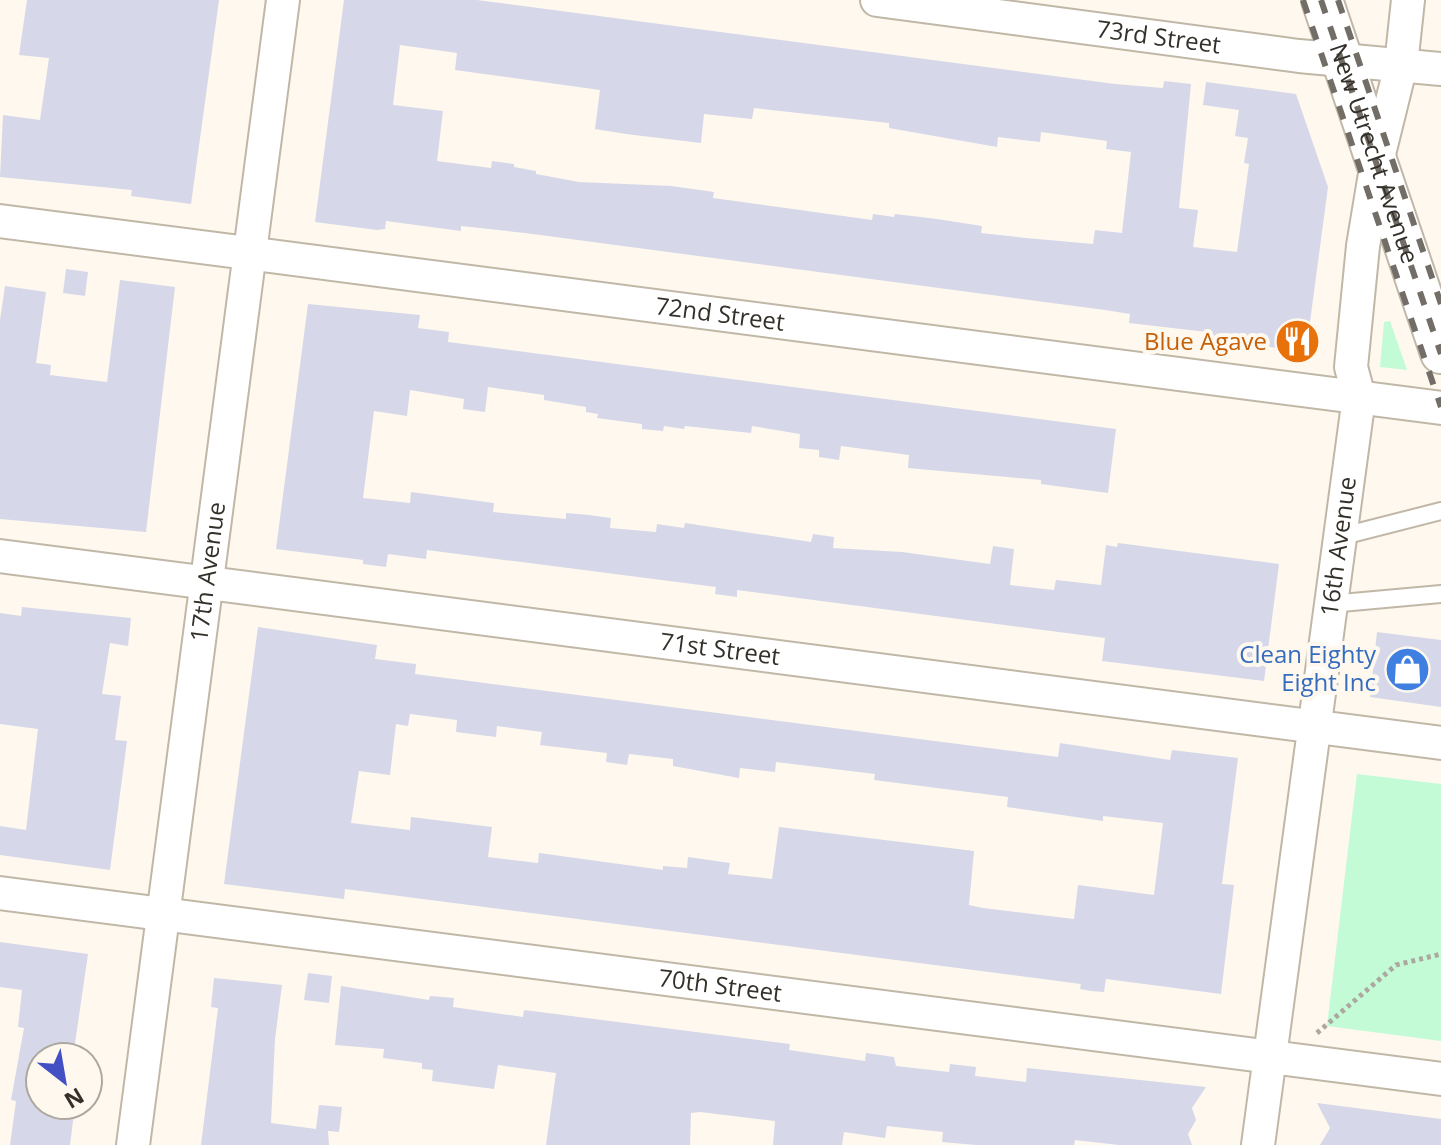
<svg xmlns="http://www.w3.org/2000/svg" width="1441" height="1145" viewBox="0 0 1441 1145" font-family="'Open Sans',sans-serif">
<rect width="100%" height="100%" fill="#fef8ee"/>
<path fill="#c2fbd6" d="M1390,321L1407,370L1380,367L1384,322Z
M1357,774L1441,784V1041L1327,1026Z"/>
<path fill="#d6d8e9" fill-rule="evenodd" d="M27,0H219L191,204L131,196L132,190L0,177L3,115L40,120L49,58L19,55Z
M344,0H477L1115,84L1163,88L1164,81L1191,84L1179,208L1198,210L1193,247L1237,252L1249,164L1244,163L1248,138L1235,136L1239,110L1203,105L1206,82L1296,94L1328,187L1306,352L1206,338L1207,332L1129,323L1130,314L1105,310L525,233L461,226V231L386,221L385,229L377,230L315,222ZM400,45L457,53L455,70L600,90L595,129L626,134L701,143L704,114L752,119L754,108L889,123V128L997,147L998,137L1040,142L1041,132L1107,141L1106,149L1131,152L1122,233L1095,230L1093,244L1026,238L981,233L982,226L937,219L895,214L894,217L873,214L872,220L713,198L714,192L671,186L579,182L536,174V171L514,167V164L492,161L491,168L437,161L443,111L393,105Z
M66,269L88,272L85,296L63,293Z
M120,280L175,287L146,532L0,519V320L5,286L46,292L36,363L51,365L50,375L107,382Z
M308,304L420,315L418,328L449,332L448,342L1116,429L1108,493L1041,484V480L908,468L909,455L841,446L839,460L819,457V450L799,448L800,434L752,426L751,433L685,426L684,429L664,426L663,431L642,429V424L597,418L598,414L586,412V407L544,400V395L488,387L485,412L463,409L464,399L410,390L407,416L374,411L363,498L410,503L411,492L494,503L493,512L566,519V513L589,515L611,518L610,528L656,532L657,524L684,528L685,523L811,542L813,534L834,537L833,548L902,552L990,564L993,546L1014,549L1010,585L1054,590L1056,580L1101,585L1106,545L1117,547L1118,543L1279,564L1264,681L1102,661L1105,638L737,590V597L715,594L716,587L427,550L426,559L388,554L386,567L363,564V560L276,549Z
M22,607L131,618L128,646L110,643L102,694L121,696L115,740L127,741L110,870L0,855V826L26,830L38,729L0,724V613L21,616Z
M258,627L377,645L375,659L416,664L415,674L1058,757L1060,743L1170,760L1172,750L1238,758L1222,884L1234,885L1221,994L1106,979L1104,992L1091,991L1080,989L1081,984L345,889L344,899L224,884ZM410,714L457,720L456,732L496,737L497,726L542,732L540,745L607,753L606,762L627,765L629,754L673,759V766L739,778L740,768L775,772L776,762L875,774L874,780L1008,797L1007,807L1103,821V816L1163,823L1154,895L1078,885L1074,919L983,908L969,905L974,851L779,827L772,879L728,874L730,863L688,857L687,868L663,866V870L539,853L538,863L488,857L492,827L411,817L410,830L351,823L359,771L390,775L396,724L408,726Z
M1377,632L1441,640V707L1370,697Z
M0,942L88,954L73,1057H40V1105H75L70,1145H10L16,1101L11,1100L24,1028L18,1027L22,990L0,987Z
M308,973L332,976L329,1003L304,1000Z
M214,978L282,985L275,1039L271,1123L316,1129L319,1105L342,1107L339,1132L328,1131L329,1145H201L218,1008L211,1007Z
M341,986L429,1000L430,996L454,998L453,1007L523,1017L524,1010L790,1044L789,1050L865,1061L866,1053L894,1057L896,1066L949,1072L950,1064L976,1067L975,1076L1026,1082L1027,1068L1206,1087L1192,1108L1196,1120L1188,1134L1192,1145H1119L1075,1140L1074,1145H976L942,1142L943,1132L887,1126L885,1138L844,1132L842,1145H773L775,1121L700,1112L691,1113L690,1145H546L556,1073L498,1065L494,1089L432,1081L433,1070L422,1069V1063L383,1058L384,1049L335,1045Z
M1317,1103L1441,1119V1145H1320L1330,1128Z"/>
<g fill="none" stroke-linecap="round" stroke-linejoin="round">
<defs>
<path id="service" d="M1339,537L1441,511
M1330,604L1441,594"/>
<g id="minor">
<path id="s1" d="M877,0L1299,56L1441,69"/>
<path id="s2" d="M0,221L1441,408"/>
<path id="s3" d="M0,556L1441,743"/>
<path id="s4" d="M0,893L1441,1079"/>
<path id="s5" d="M133,1145L283,0"/>
<path id="s6" d="M1258,1145L1359,397L1351,367L1363,246L1377,162L1401,65L1408,0"/>
</g>
<g id="tertiary">
<path id="s7" d="M1322,0L1441,353"/>
</g>
</defs>
<use href="#service" stroke="#c1b7a7" stroke-width="20"/>
<use href="#minor" stroke="#c1b7a7" stroke-width="36"/>
<use href="#tertiary" stroke="#c1b7a7" stroke-width="44"/>
<path stroke="#ada89f" stroke-width="5" stroke-dasharray="4 4" stroke-linecap="butt" d="M1317,1033L1396,965L1441,954"/>
<use href="#service" stroke="#fff" stroke-width="16"/>
<use href="#minor" stroke="#fff" stroke-width="32"/>
<use href="#tertiary" stroke="#fff" stroke-width="40"/>
<path stroke="#726d66" stroke-width="6" stroke-dasharray="14 14" stroke-linecap="butt" d="M1303,0L1441,407
M1321,0L1441,354
M1338,0L1441,304"/>
</g>
<defs>
<symbol id="restaurant-disc" viewBox="-11 -11 22 22"><circle r="9.5" fill="#e8710a" stroke="#fef8ee"/><path d="M-5-6h1v4h1v-4h1v4h1v-4h1v5L-1.5 .5V6h-2V.5L-5-1ZM5-6V6H3V1.5H1.5Q1.5-4 5-6Z" fill="#fff"/></symbol>
<symbol id="shop-disc" viewBox="-11 -11 22 22"><circle r="9.5" fill="#3f7fe0" stroke="#fef8ee"/><path d="M-5-2.5h2.3a2.7 3.5 0 0 1 5.4 0H5L5.5 6h-11ZM-1.5-2.5h3a1.5 2.3 0 0 0-3 0Z" fill="#fff"/></symbol>
</defs>
<g fill-rule="evenodd">
<use href="#restaurant-disc" x="1272" y="316" width="51" height="51"/>
<use href="#shop-disc" x="1382" y="644" width="51" height="51"/>
</g>
<g text-anchor="middle" stroke-width="8" stroke-linejoin="round" paint-order="stroke">
<g font-size="24" fill="#332f29" stroke="#fef8ee">
<text dy="8" stroke="none"><textPath href="#s1" startOffset="284">73rd Street</textPath></text>
<text dy="8" stroke="none"><textPath href="#s7" startOffset="162">New Utrecht Avenue</textPath></text>
<text dy="8" stroke="none"><textPath href="#s2" startOffset="726">72nd Street</textPath></text>
<text dy="8" stroke="none"><textPath href="#s6" startOffset="604">16th Avenue</textPath></text>
<text dy="8" stroke="none"><textPath href="#s5" startOffset="578">17th Avenue</textPath></text>
<text dy="8" stroke="none"><textPath href="#s3" startOffset="726">71st Street</textPath></text>
<text dy="8" stroke="none"><textPath href="#s4" startOffset="726">70th Street</textPath></text>
</g>
<g font-size="24" fill="#c56008" stroke="#fef8ee" text-anchor="end">
<text x="1267" y="350">Blue Agave</text>
</g>
<g font-size="24" fill="#366cbe" stroke="#fef8ee" text-anchor="end">
<text x="1376" y="663">Clean Eighty<tspan x="1376" dy="28">Eight Inc</tspan></text>
</g>
</g>
<g transform="translate(64 1081) rotate(149)"><circle r="38" fill="#fef8ee" stroke="#ada89f" stroke-width="2"/>
<path d="M0-6L14 30L0 20L-14 30Z" fill="#4350c4"/>
<text y="-12" font-size="22" font-weight="bold" text-anchor="middle" fill="#332f29">N</text>
</g>
</svg>
